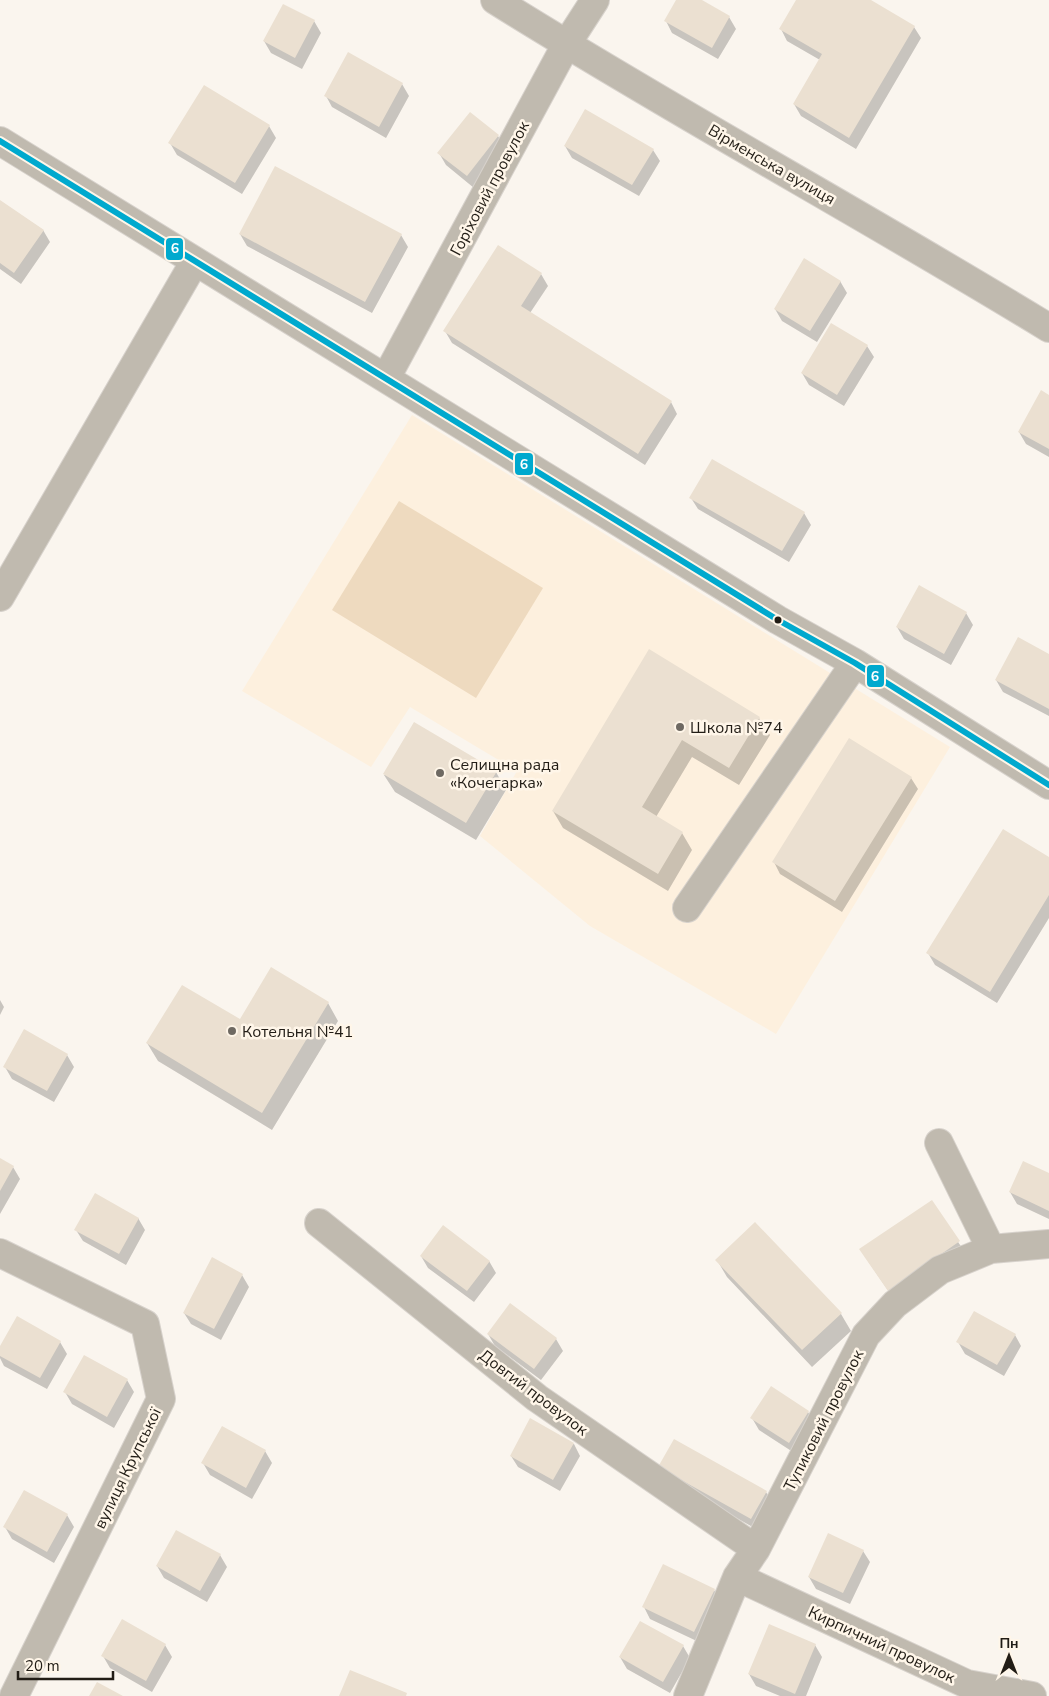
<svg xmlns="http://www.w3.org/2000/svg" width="1049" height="1696" viewBox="0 0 1049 1696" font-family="'Nunito Sans',sans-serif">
<rect width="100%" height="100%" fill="#faf5ee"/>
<path fill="#fdf0de" d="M412,415L950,747L776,1034L590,926L480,836L517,771L410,707L371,767L242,691Z"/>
<path fill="#eedabf" d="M399,501L543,588L476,698L332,610Z"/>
<path fill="#0003" d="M678,0H700L729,17L736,29L718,59L672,33L666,21Z
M798,0H869L914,27L921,38L856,149L801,116L794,104L820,60L787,41L781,29Z
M314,21L321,33L302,69L271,53L264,41Z
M349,54L402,84L409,96L386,138L332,107L326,96Z
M269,126L276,138L242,194L177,155L170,143Z
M498,136L505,148L474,188L446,165L439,153Z
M565,146L653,150L660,161L639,196L572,158Z
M0,201L43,230L50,242L21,284L0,269Z
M240,234L401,235L408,247L372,313L247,246Z
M541,274L548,286L530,313L671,402L677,414L645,465L452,343L445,331Z
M840,281L847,293L817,342L782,321L775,309Z
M867,346L874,357L844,406L809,385L802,373Z
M1049,396V457L1026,444L1019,432Z
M691,498L804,513L811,525L789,562L698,509Z
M966,613L973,625L951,665L904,639L897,627Z
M649,651L759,718L770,735L739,785L692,757L656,817L682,833L692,850L668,891L563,828L553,811Z
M1049,655V716L1003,692L996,680Z
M496,772L506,790L476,840L395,792L384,775Z
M911,778L918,789L842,912L780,874L774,862Z
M1049,858V918L997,1003L935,965L928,953Z
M0,1000L4,1007L0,1015Z
M328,1003L338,1021L272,1130L158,1061L147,1043L240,1021Z
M67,1055L74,1067L54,1102L12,1079L5,1067Z
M0,1160L13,1167L20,1179L0,1214Z
M1049,1174V1219L1017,1204L1010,1192Z
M931,1201L966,1254L896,1302L868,1261Z
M138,1218L145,1230L126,1265L83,1241L76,1230Z
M421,1256L489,1261L496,1273L474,1302L428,1268Z
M717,1260L841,1314L851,1331L812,1367L727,1277Z
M242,1275L249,1287L221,1340L191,1324L184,1313Z
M488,1334L556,1339L563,1351L541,1380L495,1346Z
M1015,1335L1021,1346L1004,1376L965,1354L958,1342Z
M60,1342L67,1354L47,1389L4,1366L0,1358V1349Z
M127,1380L134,1392L114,1428L72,1404L65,1392Z
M808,1412L815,1424L796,1454L759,1430L752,1418Z
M574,1444L580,1456L560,1491L518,1467L511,1456Z
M265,1451L272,1463L252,1499L210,1475L203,1463Z
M660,1467L766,1492L773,1504L758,1530L667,1479Z
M67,1515L74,1527L54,1563L12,1539L5,1527Z
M863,1551L870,1562L850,1604L816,1589L809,1577Z
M220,1555L227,1567L207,1602L164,1578L157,1566Z
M714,1590L721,1602L701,1643L650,1619L644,1607Z
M165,1645L172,1657L152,1692L110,1668L103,1656Z
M815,1645L822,1657L806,1696H780L756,1686L749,1674Z
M683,1646L690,1658L670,1693L627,1669L620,1657Z"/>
<path fill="#ebe0d1" d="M676,0H702L730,16L712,48L664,21Z
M796,0H871L915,26L849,138L793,104L822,54L779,29Z
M283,4L315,20L295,58L263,41Z
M348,52L403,83L379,127L324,96Z
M204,85L270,125L235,183L168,143Z
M585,109L654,149L632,185L564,146Z
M470,112L499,135L467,176L437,153Z
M275,166L402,234L365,302L239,234Z
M0,200L44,230L14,273L0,263Z
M498,245L542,273L521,306L672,401L638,454L443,331Z
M804,258L841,281L810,331L774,309Z
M831,323L868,345L837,395L801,373Z
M1041,390L1049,395V449L1018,432Z
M712,459L805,512L782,551L689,498Z
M919,585L967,612L944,654L896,627Z
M1018,637L1049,654V709L995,680Z
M649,649L760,717L729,768L682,740L642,807L683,832L658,874L552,811Z
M414,722L497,771L466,823L383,774Z
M849,738L912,777L835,901L772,862Z
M1003,829L1049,857V895L990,992L926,953Z
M271,967L329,1002L262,1113L146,1043L182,985L240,1019Z
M24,1029L68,1054L47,1091L3,1067Z
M0,1158L14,1166L0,1191Z
M1023,1161L1049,1173V1211L1009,1192Z
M95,1193L139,1218L119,1254L74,1230Z
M932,1200L960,1241L888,1291L859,1249Z
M755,1222L842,1313L802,1350L715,1260Z
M443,1225L490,1261L467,1291L420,1256Z
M212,1257L243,1274L214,1329L183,1313Z
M510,1303L557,1338L534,1369L487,1334Z
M974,1311L1016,1334L997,1365L956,1342Z
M17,1316L61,1341L40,1378L0,1356V1346Z
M84,1355L128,1379L107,1417L63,1392Z
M771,1386L809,1411L789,1443L750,1418Z
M530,1418L574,1443L553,1480L510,1456Z
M222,1426L266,1450L246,1488L201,1463Z
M674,1439L767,1491L751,1519L658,1467Z
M24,1490L68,1514L47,1552L3,1527Z
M176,1530L221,1554L200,1591L156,1566Z
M828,1533L864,1550L843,1593L808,1577Z
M663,1564L715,1589L694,1632L642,1607Z
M122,1619L166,1644L146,1681L101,1656Z
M640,1621L684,1645L663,1682L619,1657Z
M769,1624L816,1644L795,1694L748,1674Z
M350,1670L407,1693L406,1696H339Z
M97,1682L123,1696H89Z"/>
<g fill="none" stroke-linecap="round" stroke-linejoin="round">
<defs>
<path id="minor" d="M495,0C677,114 866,216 1049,328
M0,141L778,620L855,663L1049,785
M386,378L566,45L595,0
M0,597L195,261
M687,908L855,663
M939,1143L991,1249
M319,1223L537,1398L756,1549
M0,1253L145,1324L161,1399L14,1696
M737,1577L967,1684L1032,1696
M688,1696L737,1577L756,1549L866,1335L895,1304L940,1270L991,1249L1049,1244"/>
</defs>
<use href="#minor" stroke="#d7d2cc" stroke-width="30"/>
<use href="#minor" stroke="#c0baaf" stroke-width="28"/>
<defs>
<path id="bus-1" d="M0,141L778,620L855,663L1049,785"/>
</defs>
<use href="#bus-1" stroke="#fff6e9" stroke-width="10"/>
<use href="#bus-1" stroke="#00a9ce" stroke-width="6"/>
</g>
<circle fill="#221d16" stroke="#fff6e9" stroke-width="2" cx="778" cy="620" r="4.5"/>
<g fill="#6e6962" stroke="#fff6e9" stroke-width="2">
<circle cx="680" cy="727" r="5"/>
<circle cx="440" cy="773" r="5"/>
<circle cx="232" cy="1031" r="5"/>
</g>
<g text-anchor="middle" stroke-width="5" stroke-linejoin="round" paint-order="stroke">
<g font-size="16" fill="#221d16" stroke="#fff6e9">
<text transform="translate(772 164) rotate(30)" y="6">Вірменська вулиця</text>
<text transform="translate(489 188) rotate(-62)" y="6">Горіховий провулок</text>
<text transform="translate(534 1392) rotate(37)" y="6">Довгий провулок</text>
<text transform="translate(823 1420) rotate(-63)" y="6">Тупиковий провулок</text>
<text transform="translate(127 1468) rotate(-64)" y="6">вулиця Крупської</text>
<text transform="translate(882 1644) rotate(25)" y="6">Кирпичний провулок</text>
</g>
<g font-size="16" fill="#221d16" stroke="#fff6e9" text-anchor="start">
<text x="690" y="733">Школа №74</text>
<text x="450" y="770">Селищна рада<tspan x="450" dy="18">«Кочегарка»</tspan></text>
<text x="242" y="1037">Котельня №41</text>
</g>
</g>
<g stroke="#fff6e9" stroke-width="2">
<rect x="165" y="237" width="19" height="24" rx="5" fill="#00a9ce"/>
<rect x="514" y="452" width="20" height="24" rx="5" fill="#00a9ce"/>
<rect x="866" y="664" width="19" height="24" rx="5" fill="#00a9ce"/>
</g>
<g font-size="14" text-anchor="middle" font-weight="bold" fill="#fff">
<text x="175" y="253">6</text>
<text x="524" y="469">6</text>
<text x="875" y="681">6</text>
</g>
<g transform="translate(1009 1656)" stroke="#fff6e9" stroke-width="4" paint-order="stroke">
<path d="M0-4L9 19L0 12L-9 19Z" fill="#221d16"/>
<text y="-8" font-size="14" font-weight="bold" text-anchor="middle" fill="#221d16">Пн</text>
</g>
<path d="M18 1671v8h95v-8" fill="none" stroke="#221d16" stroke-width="2.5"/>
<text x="25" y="1671" font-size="15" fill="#221d16" stroke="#fff6e9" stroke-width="4" paint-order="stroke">20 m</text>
</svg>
